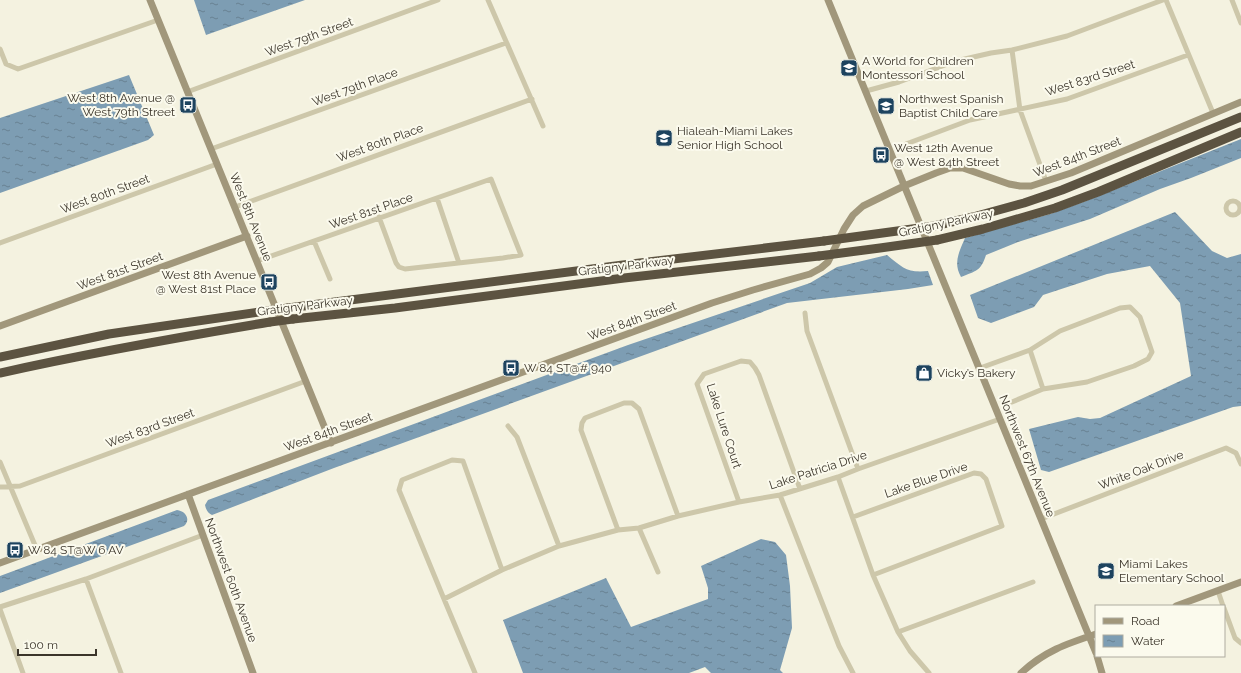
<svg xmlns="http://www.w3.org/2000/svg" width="1241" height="673" viewBox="0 0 1241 673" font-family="Raleway,sans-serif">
<defs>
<pattern id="water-ripples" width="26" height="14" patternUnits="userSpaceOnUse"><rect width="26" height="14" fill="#7d9db3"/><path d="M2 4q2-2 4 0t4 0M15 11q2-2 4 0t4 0" fill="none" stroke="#688192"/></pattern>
</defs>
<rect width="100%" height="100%" fill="#f4f2e0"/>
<path fill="url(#water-ripples)" d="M194,0H305L206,35Z
M129,75L154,135L148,140L0,193V118Z
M1241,139V158L1191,178L1160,189L1090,219L1018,242L986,255C981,271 976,271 961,277C953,263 959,252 965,238L1050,214L1086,201Z
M1175,212L1212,251L1227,258L1241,254V406L1233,407L1049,472L1041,470L1029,429L1078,417L1090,419L1100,418L1191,376L1180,303L1150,266L1107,274L1043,295L1034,307L991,323L978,318L970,295Z
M887,255C903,268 907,273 928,271L933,285L908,289L787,303L334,468L212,515C208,513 206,510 205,505L208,500L628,345L810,283L837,267Z
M177,510C186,511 191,520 184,526L0,593V576Z
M761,539L775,542L786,555L790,586L792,628L780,670L783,673H711L705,667L689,673H523L503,620L606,578L631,627L708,599V588L701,566Z"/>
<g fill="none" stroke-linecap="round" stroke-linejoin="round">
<path stroke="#cdc7aa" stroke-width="5" d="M488,0L543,126
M1166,0L1213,113
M1232,0L1241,23
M0,49L6,64L18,69L158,20
M1012,50L1020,110L1046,181
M866,91L899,82L956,61L991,53L1012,50L1067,36L1163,0
M187,92L438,0
M906,144L970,120L1067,99L1188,55
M211,149L506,43
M437,198L459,263
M1226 208a7 7 0 1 1 14 0a7 7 0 1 1-14 0Z
M235,207L532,99
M314,241L330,279
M0,243L217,164
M257,261L491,179L521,255L503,258L405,269L399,267L396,263L379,217
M805,313L807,331L858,469
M1030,350L1043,389
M980,368L1030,350L1060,331L1120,308L1130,307L1140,317L1152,352L1148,359L1134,366L1087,382L1043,389L1012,402
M508,426L517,437L559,546
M0,462L37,550
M838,477L873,575L898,632L910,651L929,673
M0,487L20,486L306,381
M780,495L839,646L853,673
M739,502L697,384L704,374L741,361L750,362L755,368L759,375L800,489
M853,517L974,473L981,474L986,479L1002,526L873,575
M1041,519L1226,448L1236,453L1241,464
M639,528L658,572
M618,530L581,430L582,423L585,418L624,403H632L639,409L678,516
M86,579L121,673
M1218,591L1223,606
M444,599L502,570L559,546L618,530L639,528L678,516L739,502L780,495L838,477L858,469L1000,419
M0,607L86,579L203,535
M1224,608L1235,638L1241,643
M0,609L23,673
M898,632L1033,582
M475,673L444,599L399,490L402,480L452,460L463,461L502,570"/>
<path stroke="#a1977b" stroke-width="7" d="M150,0L331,443
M828,0L1096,653
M0,326L247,236
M188,494L253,673
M0,563L712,303L753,290L810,274L821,268L828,262L844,229L853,215L863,206L904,186L936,173L950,168H963L1009,184L1020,186H1031L1071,173L1241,102
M1176,606L1241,582
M1097,656L1102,673
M1021,673C1045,651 1066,644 1096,634"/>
<path stroke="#5c5341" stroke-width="9" d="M934,226L973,217L1024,203L1062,190L1241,117
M937,240L983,229L1055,208L1098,192L1241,132
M288,308L623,265L824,241
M293,319L395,308L624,278L819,256
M0,357L109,334L266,311
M0,373C89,353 180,337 270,322"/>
<path stroke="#5c5341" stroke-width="9" d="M824,241L934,226
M819,256L880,248L937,240
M266,311L288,308
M270,322L293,319"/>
</g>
<defs>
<symbol id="school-square" viewBox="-11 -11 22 22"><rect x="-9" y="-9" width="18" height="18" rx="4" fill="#1d435f" stroke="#fbfaed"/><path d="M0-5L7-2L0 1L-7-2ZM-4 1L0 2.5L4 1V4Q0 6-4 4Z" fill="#fff"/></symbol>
<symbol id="bus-square" viewBox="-11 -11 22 22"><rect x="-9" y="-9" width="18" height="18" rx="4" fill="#1d435f" stroke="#fbfaed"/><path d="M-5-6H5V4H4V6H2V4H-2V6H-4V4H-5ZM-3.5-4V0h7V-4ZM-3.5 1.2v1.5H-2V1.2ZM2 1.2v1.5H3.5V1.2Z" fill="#fff"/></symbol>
<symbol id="shop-square" viewBox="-11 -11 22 22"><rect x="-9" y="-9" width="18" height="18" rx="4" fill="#1d435f" stroke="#fbfaed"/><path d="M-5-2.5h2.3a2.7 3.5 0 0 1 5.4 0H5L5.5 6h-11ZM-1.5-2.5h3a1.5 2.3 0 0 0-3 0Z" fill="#fff"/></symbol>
</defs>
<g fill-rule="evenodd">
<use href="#school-square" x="839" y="58" width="20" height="20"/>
<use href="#bus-square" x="178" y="95" width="20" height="20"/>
<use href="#school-square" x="876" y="96" width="20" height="20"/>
<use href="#school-square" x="654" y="128" width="20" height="20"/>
<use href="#bus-square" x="871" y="145" width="20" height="20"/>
<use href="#bus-square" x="259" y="272" width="20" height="20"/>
<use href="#bus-square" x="501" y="358" width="20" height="20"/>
<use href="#shop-square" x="914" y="363" width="20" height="20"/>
<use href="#bus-square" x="5" y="540" width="20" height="20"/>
<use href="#school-square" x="1096" y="561" width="20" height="20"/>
</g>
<g text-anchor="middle" stroke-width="4" stroke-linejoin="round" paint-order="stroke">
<g font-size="12" fill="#3b352a" stroke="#fbfaed">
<text transform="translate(309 37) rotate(-20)" y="4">West 79th Street</text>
<text transform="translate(1090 78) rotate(-18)" y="4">West 83rd Street</text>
<text transform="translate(355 87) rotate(-20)" y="4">West 79th Place</text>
<text transform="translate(380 143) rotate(-20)" y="4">West 80th Place</text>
<text transform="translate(1077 157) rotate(-21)" y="4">West 84th Street</text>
<text transform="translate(105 194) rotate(-20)" y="4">West 80th Street</text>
<text transform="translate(371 211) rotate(-19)" y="4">West 81st Place</text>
<text transform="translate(251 217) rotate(68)" y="4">West 8th Avenue</text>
<text transform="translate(946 223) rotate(-12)" y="4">Gratigny Parkway</text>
<text transform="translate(626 266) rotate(-7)" y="4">Gratigny Parkway</text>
<text transform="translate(120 271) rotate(-20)" y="4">West 81st Street</text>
<text transform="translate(305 306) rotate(-7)" y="4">Gratigny Parkway</text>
<text transform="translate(632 321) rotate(-20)" y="4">West 84th Street</text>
<text transform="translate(724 426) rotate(72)" y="4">Lake Lure Court</text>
<text transform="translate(150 428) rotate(-20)" y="4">West 83rd Street</text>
<text transform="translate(328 432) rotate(-20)" y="4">West 84th Street</text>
<text transform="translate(1027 456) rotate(68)" y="4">Northwest 67th Avenue</text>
<text transform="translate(818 470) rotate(-18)" y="4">Lake Patricia Drive</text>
<text transform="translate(1141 470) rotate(-21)" y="4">White Oak Drive</text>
<text transform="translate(926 480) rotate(-19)" y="4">Lake Blue Drive</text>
<text transform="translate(231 580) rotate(70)" y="4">Northwest 60th Avenue</text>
</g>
<g font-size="12" fill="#3b352a" stroke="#fbfaed" text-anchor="start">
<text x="862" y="65">A World for Children<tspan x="862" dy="14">Montessori School</tspan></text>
<text x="175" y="102" text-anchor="end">West 8th Avenue @<tspan x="175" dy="14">West 79th Street</tspan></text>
<text x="899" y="103">Northwest Spanish<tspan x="899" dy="14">Baptist Child Care</tspan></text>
<text x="677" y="135">Hialeah-Miami Lakes<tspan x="677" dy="14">Senior High School</tspan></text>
<text x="894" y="152">West 12th Avenue<tspan x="894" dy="14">@ West 84th Street</tspan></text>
<text x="256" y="279" text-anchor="end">West 8th Avenue<tspan x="256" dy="14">@ West 81st Place</tspan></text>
<text x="524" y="372">W 84 ST@# 940</text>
<text x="937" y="377">Vicky’s Bakery</text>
<text x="28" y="554">W 84 ST@W 6 AV</text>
<text x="1119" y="568">Miami Lakes<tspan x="1119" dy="14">Elementary School</tspan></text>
</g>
</g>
<rect x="1095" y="605" width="130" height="52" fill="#fbfaed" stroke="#aeab9f"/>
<rect x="1103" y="618" width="20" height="6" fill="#a1977b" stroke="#aeab9f"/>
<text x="1131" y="625" font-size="12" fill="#3b352a">Road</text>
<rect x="1103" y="635" width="20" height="12" fill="url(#water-ripples)" stroke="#aeab9f"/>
<text x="1131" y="645" font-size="12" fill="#3b352a">Water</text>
<path d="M18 649v6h78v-6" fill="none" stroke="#3b352a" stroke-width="2"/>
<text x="24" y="649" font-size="12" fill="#3b352a" stroke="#fbfaed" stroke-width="3" paint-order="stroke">100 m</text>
</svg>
